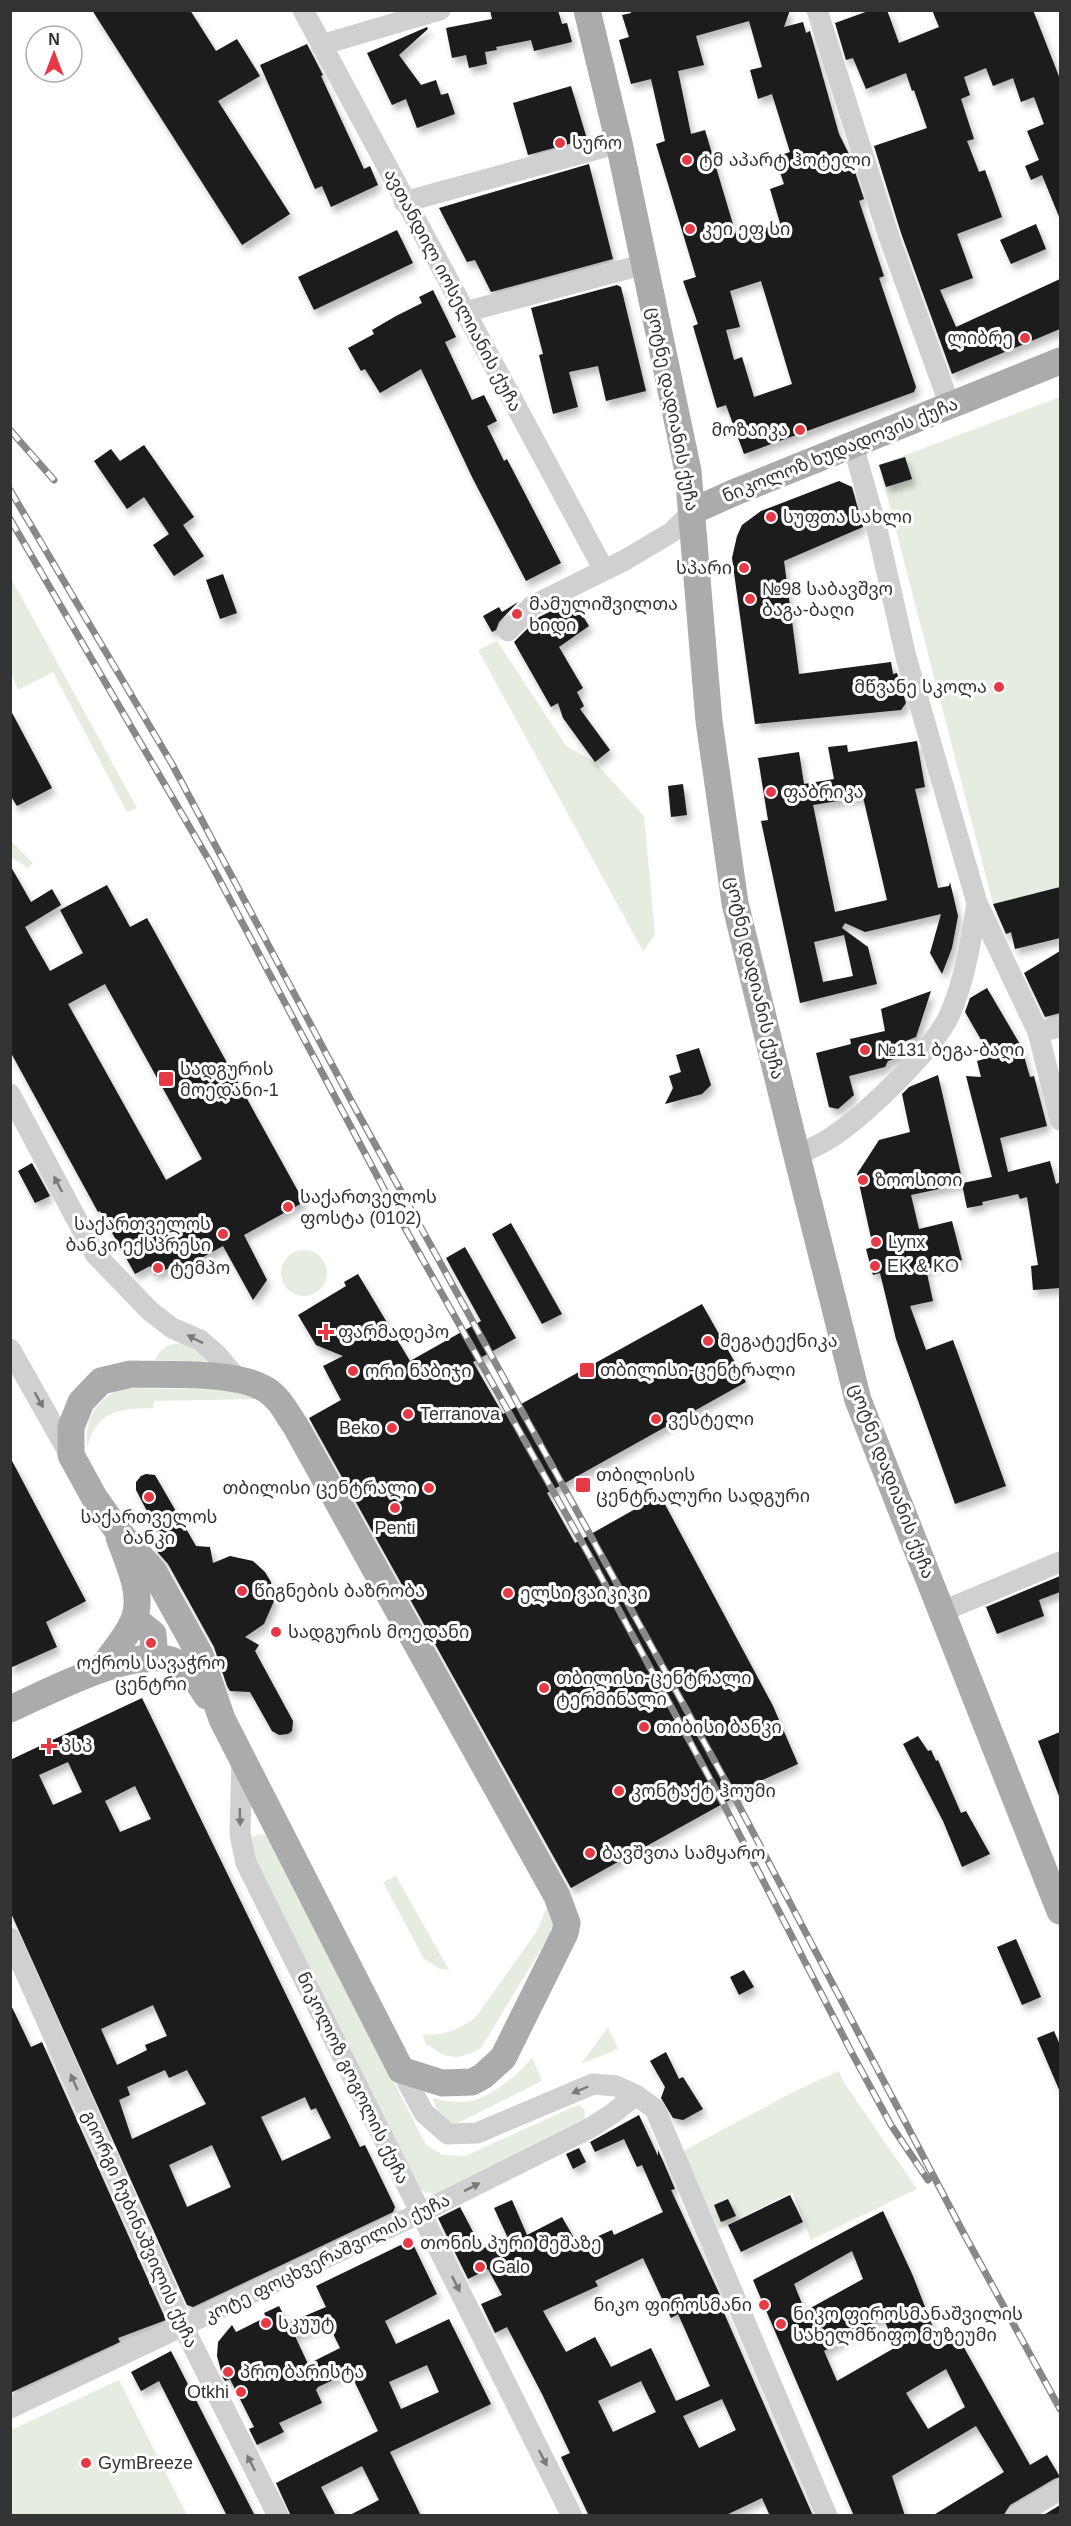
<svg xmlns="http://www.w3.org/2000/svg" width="1071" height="2526" viewBox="0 0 1071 2526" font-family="Helvetica,'Noto Sans Georgian',sans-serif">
<defs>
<filter id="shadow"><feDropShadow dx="3.5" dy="6" stdDeviation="3" flood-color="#0004"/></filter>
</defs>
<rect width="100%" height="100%" fill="#fff"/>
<path fill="#e6ecdf" d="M1060,397V887L993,904L879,465Z
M10,578H11L137,808L127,812L53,672L18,690L11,673Z
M497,641L566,746L595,762L644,816L655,935L643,951L478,650Z
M11,841L33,863L28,868L11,857Z
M281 1273a23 23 0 1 1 46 0a23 23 0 1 1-46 0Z
M184,1343L194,1346L213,1362L155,1360C161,1347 169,1343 184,1343Z
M122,1388L245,1390L259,1399L154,1401L153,1408C118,1409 98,1410 87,1447C84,1419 96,1400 122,1388Z
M259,1834L267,1835L426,2145L443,2155L465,2156L578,2105C584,2107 586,2111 585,2118L434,2194L417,2189L245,1847L251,1838Z
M396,1876L449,1970L440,1969L424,1959L383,1882Z
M550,1900L553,1923L549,1936L481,2048C456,2062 447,2059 425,2043L423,2034C442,2037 460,2029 475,2018L537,1931Z
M608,2027L618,2049L581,2064Z
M532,2057L542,2081L458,2123C441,2123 438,2112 432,2098C446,2101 461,2104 475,2100C494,2094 521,2073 532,2057Z
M839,2071L845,2084L917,2189L811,2240L792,2192L717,2230L683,2151L793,2092Z
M119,2380L187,2515H11V2430Z"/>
<path fill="#1a1a1a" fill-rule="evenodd" filter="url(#shadow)" d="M92,10H190L216,51L237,39L260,76L218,101L290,214L242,245Z
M490,10H558L562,24L567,23L572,42L534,51L531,40L496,47L497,50L485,52L487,64L469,68L466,55L452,58L446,28L492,19Z
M631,10H790L784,27L803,22L806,33L810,31L839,134L849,154L864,199L859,201L884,276L879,278L916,387L914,392L744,454L726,405L717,408L693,326L698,324L683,281L696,277L656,144L665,141L651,79L631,84L619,40L629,37L622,15L631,13ZM749,21L762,67L750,70L758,99L772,94L790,152L775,157L784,184L770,189L780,223L737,238L705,130L691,134L678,71L704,65L696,36ZM761,281L792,384L754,397L742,357L734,360L726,330L740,327L730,291Z
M871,10H887L899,43L939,27L932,10H1033L1060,79V219L1042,175L1031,180L1025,166L1039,160L1027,131L1044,124L1034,97L1021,102L1013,78L993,86L986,68L964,77L970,95L961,99L974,139L967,141L979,172L985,170L1002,217L957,234L973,278L940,290L956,327L1060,279V329L952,374L901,233L874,146L927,128L914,90L912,91L906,73L866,89L853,58L846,60L835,23Z
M427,27L428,29L399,55L421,85L436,80L441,95L448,93L455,114L417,128L406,99L392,105L367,53Z
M307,44L323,75L321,76L364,169L370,166L378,185L331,207L322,186L315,189L260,65Z
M571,86L587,139L528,155L513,103Z
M589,164L613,259L491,292L475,260L467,262L439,208Z
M1036,224L1046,249L1011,264L1000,240Z
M397,230L413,263L314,310L298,277Z
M617,285L621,287L646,391L606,401L598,366L569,372L578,407L553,414L539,355L543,354L531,308Z
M433,290L456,337L445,342L472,400L484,395L497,421L487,426L504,461L507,459L561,563L526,581L472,477L421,369L380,393L365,369L361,371L348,348L374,334L372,330L396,316L422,303L419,297Z
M144,445L194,517L183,525L204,556L174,576L153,545L169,534L144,497L127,509L94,461L111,449L120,461Z
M905,457L912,479L886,487L879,465Z
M839,481L852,487L863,527L784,561L799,674L891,662L893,674L897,673L906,703L901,710L755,724L732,558L737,536L742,525L761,511Z
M223,574L237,613L220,619L206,580Z
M573,600L589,626L559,647L583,688L577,692L584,706L580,709L610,750L595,762L563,718L558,703L551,707L514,642L539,617Z
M518,602L499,622L496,630L492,632L483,616L499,607L502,612Z
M10,709L52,788L17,806L10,795Z
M917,741L925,787L915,789L938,888L949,886L950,882L958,916L952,948L942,974L930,953L941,914L865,932L845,923L842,928L868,947L877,984L800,1003L761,821L768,820L758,758L799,752L804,784L834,779L828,747L847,745L848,752ZM863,797L887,900L835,912L813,805ZM844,935L853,976L823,982L814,942Z
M683,784L687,815L671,817L668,786Z
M10,865L31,902L52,889L61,905L25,927L50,971L83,953L60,910L107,885L130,927L147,918L304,1202L244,1235L267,1280L253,1300L223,1246L174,1273L171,1267L155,1275L150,1266L135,1274L100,1211L98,1212L10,1051ZM105,984L202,1159L166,1180L68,1004Z
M1060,887V938L1015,949L1011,932L1006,934L993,904Z
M1060,951V1013L1045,1017L1024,973Z
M987,988L1021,1046L1030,1077L1034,1076L1047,1126L1000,1138L1008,1172L1050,1161L1056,1184L1060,1182V1288L1033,1290L1031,1266L1038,1265L1027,1197L1020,1199L1018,1194L982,1202L983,1205L967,1208L962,1184L911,1195L919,1229L952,1221L962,1260L926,1269L933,1301L910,1306L926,1350L953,1340L1006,1486L955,1504L896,1339L880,1273L873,1275L866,1249L873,1247L857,1174L879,1140L910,1132L902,1094L909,1087L938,1075L963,1183L992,1177L966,1076L981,1077L977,1061L991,1057L965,1012L970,998Z
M931,991L916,1037L898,1044L902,1056L888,1061L885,1067L849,1076L854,1095L838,1109L829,1107L816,1053L851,1044L850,1039L885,1031L881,1009Z
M699,1048L711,1085L702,1094L665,1104L673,1088L669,1076L681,1072L676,1055Z
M32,1163L50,1196L35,1203L18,1171Z
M511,1223L562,1314L542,1324L492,1234Z
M465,1247L516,1338L473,1362L503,1414L702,1304L746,1382L547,1493L575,1543L660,1495L773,1706L798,1764L758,1782L761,1788L744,1797L742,1793L571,1888L309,1418L341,1400L323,1366L343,1356L316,1345L298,1315L346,1286L344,1282L358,1274L410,1361L481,1321L446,1258Z
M10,1457L86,1601L46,1622L57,1647L10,1668Z
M146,1474L155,1475L196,1546L210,1547L213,1563L230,1556L253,1561L265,1572L271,1582L274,1601L264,1624L245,1637L259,1645L255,1651L293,1721L292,1731L288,1734L279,1735L272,1731L250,1692L230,1691L227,1686L214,1647L168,1564L153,1547L159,1534L136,1490V1482L141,1476Z
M1060,1576V1592L1039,1600L1044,1616L997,1634L986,1607Z
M142,1698L360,2147L365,2145L395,2207L393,2212L193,2307L187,2305L10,1911V1760ZM68,1762L82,1792L53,1805L39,1775ZM135,1786L151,1819L120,1832L105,1801ZM153,2005L167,2036L145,2045L147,2050L117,2065L101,2029ZM165,2070L169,2078L187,2070L206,2104L132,2139L119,2100L130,2095L127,2087ZM305,2097L311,2110L316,2108L331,2138L282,2161L261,2117ZM212,2145L231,2187L187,2207L169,2165Z
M1060,1732V1795L1059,1796L1038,1741Z
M918,1736L928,1751L931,1750L936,1761L938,1760L961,1813L966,1811L990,1854L962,1867L943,1821L903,1744Z
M1016,1939L1041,1997L1022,2005L997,1947Z
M744,1970L754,1987L739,1995L730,1977Z
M10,2003L31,2047L42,2042L166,2320L118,2338L120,2342L10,2393Z
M1054,2031L1060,2045V2092L1037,2038Z
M666,2052L679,2079L683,2077L703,2109L683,2120L673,2118L661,2098L665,2087L650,2061Z
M639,2115L658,2156V2150L663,2161L675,2189L671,2190L720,2295L717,2297L813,2516H770L762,2498L724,2516H589L561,2457L570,2453L542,2394L507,2327L495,2333L481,2304L502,2295L488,2269L468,2279L438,2218L460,2207L482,2249L507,2236L494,2208L512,2200L527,2235L562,2217L578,2245L612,2230L614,2235L663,2212L642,2165L637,2167L624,2139L595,2152L590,2142ZM643,2258L671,2318L678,2314L710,2386L676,2401L651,2348L611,2367L595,2337L566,2352L543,2311L598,2286L595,2281ZM641,2381L656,2412L613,2432L598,2401ZM722,2399L736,2430L699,2448L683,2416Z
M579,2148L586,2162L573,2169L566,2154Z
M790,2195L803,2222L741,2252L728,2225Z
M728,2199L736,2216L721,2222L714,2205Z
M883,2211L913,2276L941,2348L958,2337L1030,2465L1047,2455L1060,2477L1054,2479L1010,2505L1003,2516H932L1004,2472L976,2426L892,2476L905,2516H854L753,2280ZM852,2251L863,2279L805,2311L794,2284ZM883,2317L896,2347L837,2381L824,2351ZM946,2369L965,2407L928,2429L906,2393Z
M411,2240L437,2294L385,2321L396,2344L449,2319L491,2404L390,2452L421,2516H348L379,2500L362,2466L321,2487L336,2516H291L276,2483L378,2431L350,2372L318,2387L316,2390L322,2403L279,2423L284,2432L257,2445L249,2429L254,2427L230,2379L225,2381L223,2378L217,2356L218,2342L232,2325L236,2332L266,2317L264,2313L279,2306L288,2323L326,2307L316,2286ZM328,2323L340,2348L308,2364L295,2336ZM427,2365L439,2392L401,2409L389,2382Z
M171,2351L255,2516H227L159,2381L141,2391L131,2372Z
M1060,2505V2516H1042Z"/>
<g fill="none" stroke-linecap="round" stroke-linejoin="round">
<path stroke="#d0d0d0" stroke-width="21" d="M303,10L604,570
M817,10L889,237L950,406
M321,45L440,10
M404,202L619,143
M465,312L645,264
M853,445L878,533L906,657L977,903L1038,1032L1060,1120
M508,631L532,606L625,560L672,532L693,511
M1038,1032L1060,1027
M10,1094L95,1254L150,1311L172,1328L200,1340L216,1354L237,1378
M797,1156C807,1150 819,1145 829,1139C863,1117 934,1050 950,1014C965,979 971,941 977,903
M10,1349L70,1455
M943,1611L1060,1562
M242,1759L240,1834L246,1863L572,2516
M10,1938L180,2320L278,2516
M401,2070L424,2113L448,2134L477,2133L593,2084L616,2086L636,2095L655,2109L827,2516
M10,2408L420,2213L590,2128L612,2114L636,2095
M1016,2516L1060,2490"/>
<path stroke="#ababab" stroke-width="27" d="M587,10L619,143L688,471L709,721L735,903L797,1156L858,1400L1060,1911
M693,511L733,493L1060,361
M131,1374C168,1375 235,1371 265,1389C279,1397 286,1412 295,1425L557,1896L567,1923L565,1933L503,2058L483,2076L472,2082L442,2083L401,2070L222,1719L200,1655L154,1572L117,1530L94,1497L71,1455V1427L81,1402L101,1381Z
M132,1624L142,1625L153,1634L154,1647L147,1659
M102,1668C112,1653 126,1638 133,1622C145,1595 128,1563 119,1537
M10,1709C47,1693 138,1643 176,1662C191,1668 198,1683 207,1696"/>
<defs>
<path id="rail" d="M10,430L54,480
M10,490L172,764L354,1106L736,1800L963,2232L1060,2409
M10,519L210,862L401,1221L593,1562L723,1803L853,2055L891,2125L928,2180"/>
</defs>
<use href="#rail" stroke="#888" stroke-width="7"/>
<use href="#rail" stroke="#fff" stroke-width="4.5" stroke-dasharray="14" stroke-linecap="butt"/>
</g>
<defs><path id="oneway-solid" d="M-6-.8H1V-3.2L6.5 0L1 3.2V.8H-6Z" transform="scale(1.5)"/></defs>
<g fill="#7a7a7a">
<use href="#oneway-solid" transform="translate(58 1184) rotate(-118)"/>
<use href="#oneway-solid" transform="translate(195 1339) rotate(-153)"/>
<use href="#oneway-solid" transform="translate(39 1400) rotate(61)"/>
<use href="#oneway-solid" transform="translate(240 1817) rotate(89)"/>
<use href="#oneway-solid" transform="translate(74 2082) rotate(-114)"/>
<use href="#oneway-solid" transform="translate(580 2090) rotate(157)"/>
<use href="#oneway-solid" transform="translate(472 2187) rotate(-27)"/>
<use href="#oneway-solid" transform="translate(456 2284) rotate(63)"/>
<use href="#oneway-solid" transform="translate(543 2458) rotate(63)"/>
<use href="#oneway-solid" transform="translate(251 2463) rotate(-117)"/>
</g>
<g fill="#e63946" stroke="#fff" stroke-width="2">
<circle cx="560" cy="143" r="6"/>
<circle cx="687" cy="160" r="6"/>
<circle cx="690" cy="229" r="6"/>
<circle cx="1025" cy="338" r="6"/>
<circle cx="800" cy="430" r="6"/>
<circle cx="771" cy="517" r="6"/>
<circle cx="744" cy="568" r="6"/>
<circle cx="750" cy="599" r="6"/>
<circle cx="517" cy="614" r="6"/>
<circle cx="999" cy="687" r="6"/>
<circle cx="771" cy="792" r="6"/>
<circle cx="865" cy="1050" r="6"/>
<rect x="158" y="1071" width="16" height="16" rx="3"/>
<circle cx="863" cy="1180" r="6"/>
<circle cx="288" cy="1207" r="6"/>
<circle cx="223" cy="1234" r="6"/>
<circle cx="876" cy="1242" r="6"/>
<circle cx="875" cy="1266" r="6"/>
<circle cx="158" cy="1268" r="6"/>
<path d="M323 1323h6v6h6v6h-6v6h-6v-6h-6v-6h6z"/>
<circle cx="708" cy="1341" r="6"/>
<rect x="579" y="1362" width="16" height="16" rx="3"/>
<circle cx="353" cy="1371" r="6"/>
<circle cx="408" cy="1414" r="6"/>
<circle cx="656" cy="1419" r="6"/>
<circle cx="392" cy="1428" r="6"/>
<rect x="575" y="1477" width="16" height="16" rx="3"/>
<circle cx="429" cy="1488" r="6"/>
<circle cx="149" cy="1497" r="6"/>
<circle cx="395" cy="1508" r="6"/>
<circle cx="242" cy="1591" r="6"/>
<circle cx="508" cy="1593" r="6"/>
<circle cx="276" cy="1632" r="6"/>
<circle cx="151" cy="1643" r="6"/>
<circle cx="544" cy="1688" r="6"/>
<circle cx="644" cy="1727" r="6"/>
<path d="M46 1737h6v6h6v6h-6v6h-6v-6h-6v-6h6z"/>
<circle cx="619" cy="1791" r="6"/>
<circle cx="590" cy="1853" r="6"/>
<circle cx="408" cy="2243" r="6"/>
<circle cx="480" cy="2267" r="6"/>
<circle cx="764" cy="2305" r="6"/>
<circle cx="266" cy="2323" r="6"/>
<circle cx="781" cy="2324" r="6"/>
<circle cx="228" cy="2372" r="6"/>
<circle cx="241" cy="2392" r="6"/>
<circle cx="86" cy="2463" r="6"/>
</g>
<g text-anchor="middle" stroke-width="6" stroke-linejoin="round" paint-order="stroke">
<g font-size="18" fill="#333" stroke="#fff" text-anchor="start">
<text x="572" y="149">სურო</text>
<text x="699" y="166">ტმ აპარტ ჰოტელი</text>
<text x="702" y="235">კეი ეფ სი</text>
<text x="1013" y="344" text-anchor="end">ლიბრე</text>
<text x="788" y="436" text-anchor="end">მოზაიკა</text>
<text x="783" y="523">სუფთა სახლი</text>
<text x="732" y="574" text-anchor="end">სპარი</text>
<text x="762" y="595">№98 საბავშვო<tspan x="762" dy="21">ბაგა-ბაღი</tspan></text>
<text x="529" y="610">მამულიშვილთა<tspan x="529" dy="21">ხიდი</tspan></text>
<text x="987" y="693" text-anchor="end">მწვანე სკოლა</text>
<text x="783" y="798">ფაბრიკა</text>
<text x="877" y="1056">№131 ბეგა-ბაღი</text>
<text x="180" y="1075">სადგურის<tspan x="180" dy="21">მოედანი-1</tspan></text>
<text x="875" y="1186">ზოოსითი</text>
<text x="300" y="1203">საქართველოს<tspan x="300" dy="21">ფოსტა (0102)</tspan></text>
<text x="211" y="1230" text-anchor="end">საქართველოს<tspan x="211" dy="21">ბანკი ექსპრესი</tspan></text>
<text x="888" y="1248">Lynx</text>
<text x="887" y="1272">EK &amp; KO</text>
<text x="170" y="1274">ტემპო</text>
<text x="338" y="1338">ფარმადეპო</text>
<text x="720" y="1347">მეგატექნიკა</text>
<text x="600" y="1376">თბილისი-ცენტრალი</text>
<text x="365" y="1377">ორი ნაბიჯი</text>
<text x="420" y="1420">Terranova</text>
<text x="668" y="1425">ვესტელი</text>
<text x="380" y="1434" text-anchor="end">Beko</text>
<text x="596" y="1481">თბილისის<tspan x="596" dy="21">ცენტრალური სადგური</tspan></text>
<text x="417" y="1494" text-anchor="end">თბილისი ცენტრალი</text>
<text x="149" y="1523" text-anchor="middle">საქართველოს<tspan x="149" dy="21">ბანკი</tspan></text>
<text x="395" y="1534" text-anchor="middle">Penti</text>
<text x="254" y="1597">წიგნების ბაზრობა</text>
<text x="520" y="1599">ელსი ვაიკიკი</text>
<text x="288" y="1638">სადგურის მოედანი</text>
<text x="151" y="1669" text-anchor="middle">ოქროს სავაჭრო<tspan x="151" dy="21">ცენტრი</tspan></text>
<text x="556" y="1684">თბილისი-ცენტრალი<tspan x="556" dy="21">ტერმინალი</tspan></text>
<text x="656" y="1733">თიბისი ბანკი</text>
<text x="61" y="1752">პსპ</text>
<text x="631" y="1797">კონტაქტ ჰოუმი</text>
<text x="602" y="1859">ბავშვთა სამყარო</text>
<text x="420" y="2249">თონის პური შეშაზე</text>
<text x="492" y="2273">Galo</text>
<text x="752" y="2311" text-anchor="end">ნიკო ფიროსმანი</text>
<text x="793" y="2320">ნიკო ფიროსმანაშვილის<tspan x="793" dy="21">სახელმწიფო მუზეუმი</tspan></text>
<text x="278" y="2329">სკუუტ</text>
<text x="240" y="2378">პრო ბარისტა</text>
<text x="229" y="2398" text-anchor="end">Otkhi</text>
<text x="98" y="2469">GymBreeze</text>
</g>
<g font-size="18" fill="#333" stroke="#fff">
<text transform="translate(453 290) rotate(62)" y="6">ავთანდილ იოსელიანის ქუჩა</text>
<text transform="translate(673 409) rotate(79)" y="6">ცოტნე დადიანის ქუჩა</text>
<text transform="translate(840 450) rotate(-22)" y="6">ნიკოლოზ ხუდადოვის ქუჩა</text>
<text transform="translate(755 978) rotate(77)" y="6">ცოტნე დადიანის ქუჩა</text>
<text transform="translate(892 1481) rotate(69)" y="6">ცოტნე დადიანის ქუჩა</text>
<text transform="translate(353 2078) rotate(64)" y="6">ნიკოლოზ გოგოლის ქუჩა</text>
<text transform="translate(140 2229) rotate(66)" y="6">გიორგი ჩუბინაშვილის ქუჩა</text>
<text transform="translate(327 2258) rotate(-26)" y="6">კოტე ფოცხვერაშვილის ქუჩა</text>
</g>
</g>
<rect width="1071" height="2526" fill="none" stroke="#333333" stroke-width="24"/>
<g transform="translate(54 54)"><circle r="28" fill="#ffffff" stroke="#adadad" stroke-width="1.5"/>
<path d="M0-4.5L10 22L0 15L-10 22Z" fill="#e63946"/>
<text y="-9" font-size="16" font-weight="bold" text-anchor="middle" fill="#333333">N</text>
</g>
</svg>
